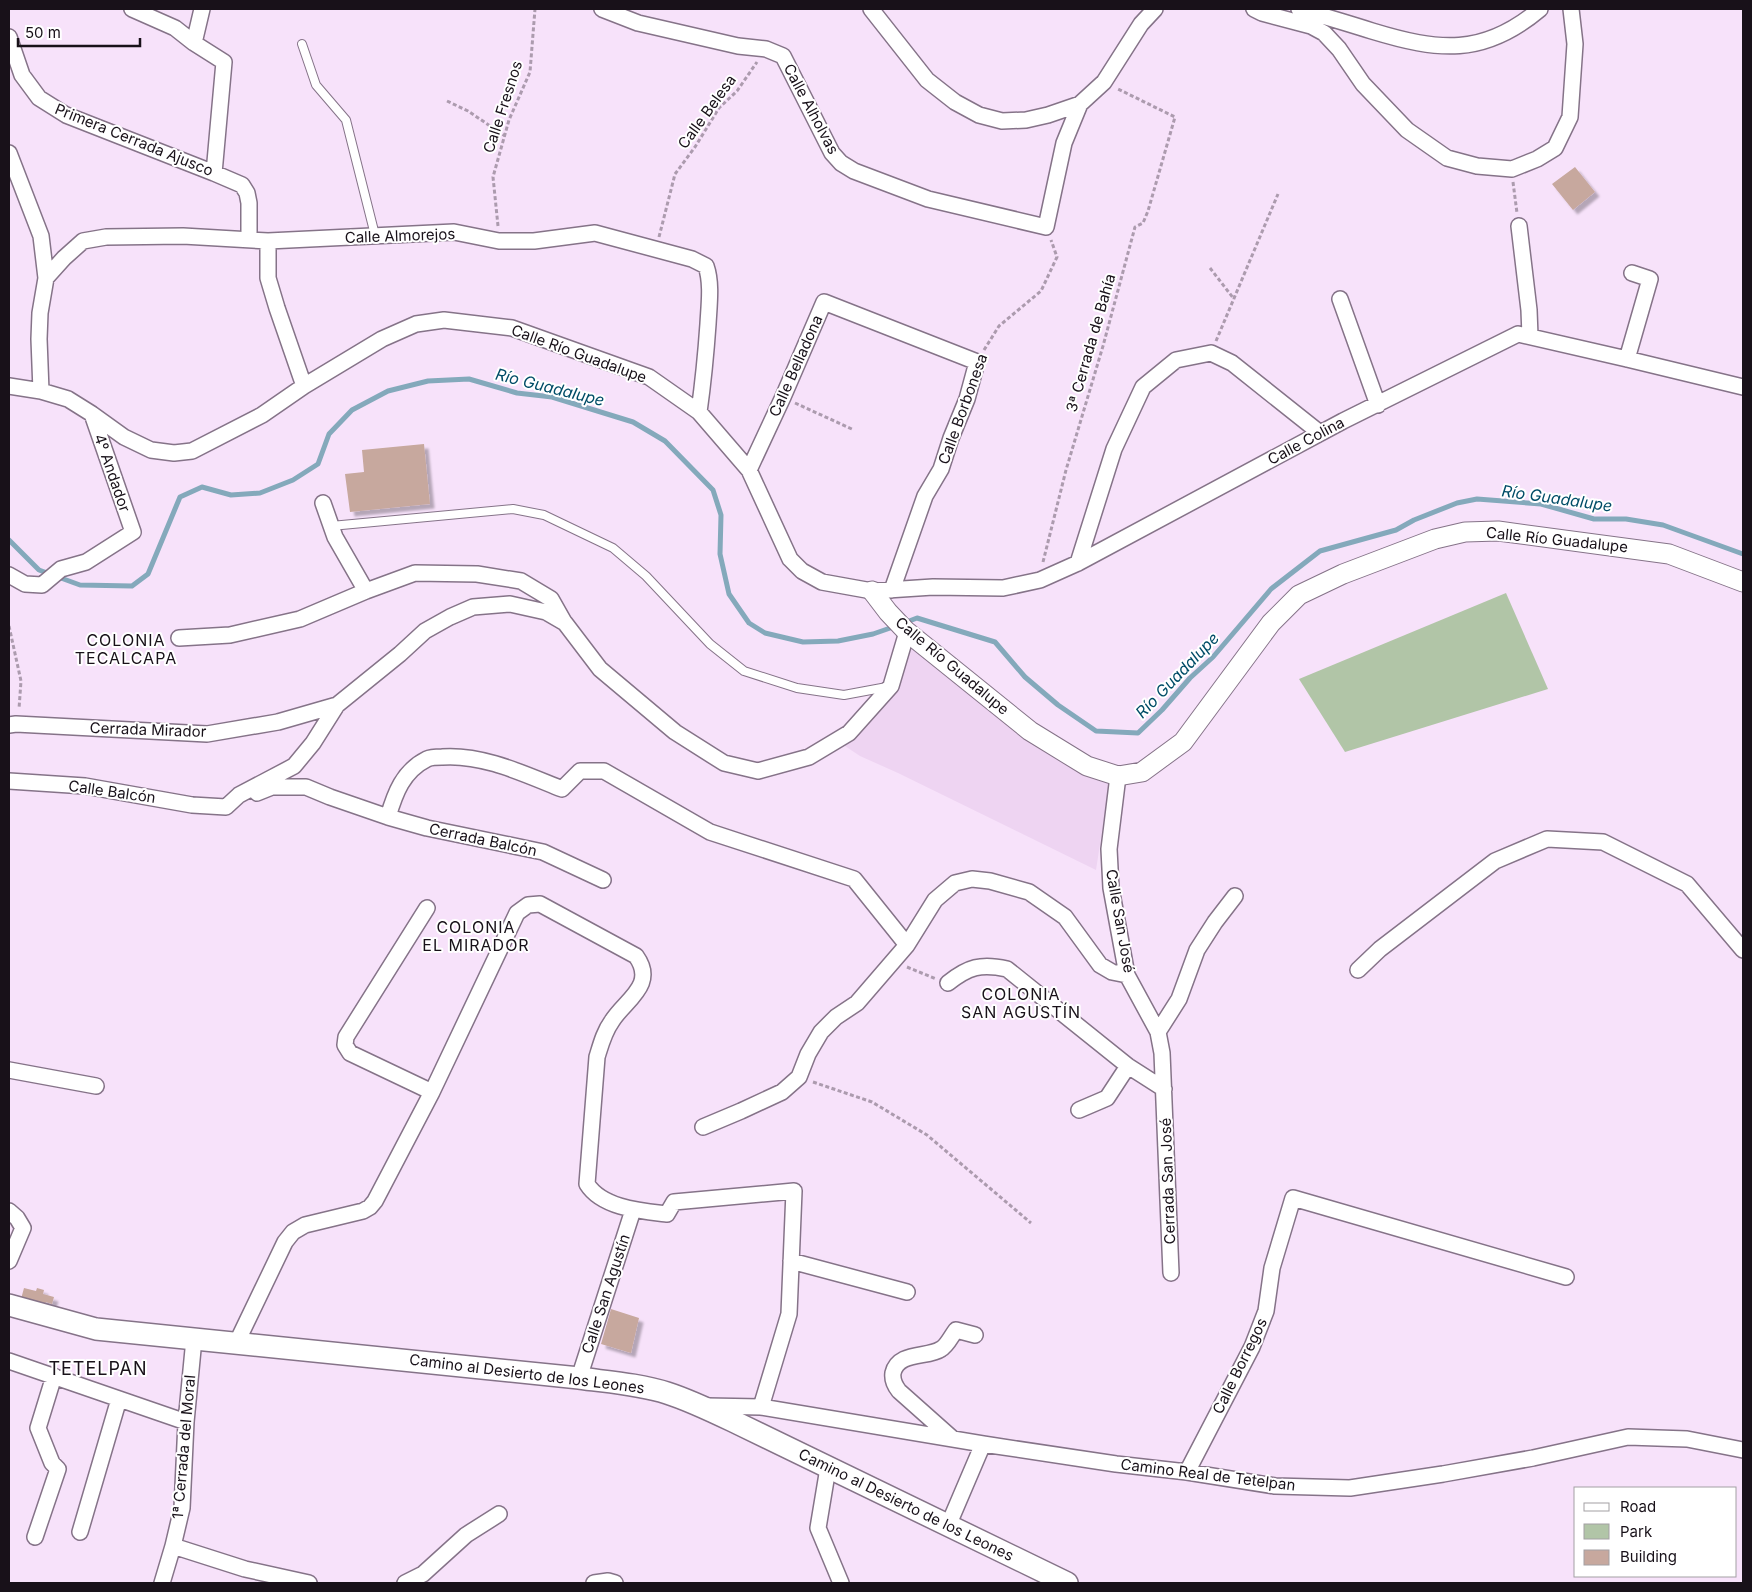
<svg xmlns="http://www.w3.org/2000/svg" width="1752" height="1592" viewBox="0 0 1752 1592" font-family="Inter,sans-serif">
<defs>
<filter id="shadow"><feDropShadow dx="4.5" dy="4.5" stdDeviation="1" flood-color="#0004"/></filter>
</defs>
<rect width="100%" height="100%" fill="#f7e2fa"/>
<path fill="#eed4f2" d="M909,637L1110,779L1096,870L898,773L860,756L842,744L853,736Z"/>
<path fill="#b1c5a7" d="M1506,593L1548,689L1345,752L1299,679Z"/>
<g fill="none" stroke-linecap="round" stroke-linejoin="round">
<path stroke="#84a9bb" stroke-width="5" d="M9,540L39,570L80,585L132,586L148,574L180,497L202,487L231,495L260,493L293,480L318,464L329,434L352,410L388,391L428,381L469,379L517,393L552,397L633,422L665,441L713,490L721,515L720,554L729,594L749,623L765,633L803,642L838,641L873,634L896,626
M904,623L917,618L995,642L1025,677L1058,705L1096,731L1138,733L1162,710L1190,678L1213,657L1271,589L1320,551L1396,530L1414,520L1457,503L1477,499L1541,504L1594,519H1626L1663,525L1743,554"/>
</g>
<path fill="#c7a89e" filter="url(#shadow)" d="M1575,167L1595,192L1573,210L1552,184Z
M424,444L430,504L350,512L345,474L364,472L362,450Z
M24,1288L36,1291L37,1288L44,1290L43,1294L54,1297L52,1304L46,1302L45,1305L21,1299Z
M611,1309L639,1318L631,1353L601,1344Z"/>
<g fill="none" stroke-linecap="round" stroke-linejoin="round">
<defs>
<path id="service" d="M302,44L316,85L346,120L375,235
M331,526L513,509L544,515L613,548L646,576L710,644L744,671L797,688L844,695L887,687"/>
<path id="minor" d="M132,9L175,28L194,43L224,62L214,173
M602,9L638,23L738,46L766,49L783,56L832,153L841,163L854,171L928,199L1046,227L1064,143L1080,104
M871,9L927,80L955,102L979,115L1002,121L1026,120L1048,115L1080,104L1104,82L1141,24L1155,9
M1254,9L1262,13L1311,26L1324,33L1339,49L1363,84L1407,130L1447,158L1477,166L1512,169L1537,159L1555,148L1570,117L1575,44L1571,9
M1299,9C1323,16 1347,23 1372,31C1438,51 1483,57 1540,9
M9,37L22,75L39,98L66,115L214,173L242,185L247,193L249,203V239
M194,43L202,9
M9,153L41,236L46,278L40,313L39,339L41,391
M1519,226L1529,310L1530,336
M268,241V278L277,308L304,386
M46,278L64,258L83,241L106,237L183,236L268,241L454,232L499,241H534L595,233L692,259L706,266C712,283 709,305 708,324C706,353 703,383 699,412
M1340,299L1378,405
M1627,359L1650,279L1632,273
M9,386L41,391L68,399L92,414L124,437L151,450L174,453L192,451L262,415L304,386L382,339L416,324L444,320L512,328L649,377L699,412L749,470L790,559L802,571L822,582L872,591L933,587L1003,588L1040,580L1078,563L1343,421L1518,334L1627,359L1743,387
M749,470L783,397L824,302L977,362L967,399L951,438L941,469L925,496L892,590
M323,503L335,537L366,591
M1078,563L1114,449L1143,387L1176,360L1211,353L1232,363L1320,433
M9,575L25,584L42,585L61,569L86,562L133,532L92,414
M179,638L230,635L300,619L366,591L415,573L477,574L521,581L551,599L564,622
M9,725L16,724L207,734L278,722L337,705
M1118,776L1109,849L1111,888L1127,975L1158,1032L1162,1053L1171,1273
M9,781L85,786L192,805L226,807L239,795L294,766L313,743L337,705L400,654L425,631L450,617L473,607L510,604L546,612L565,623L600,669L675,732L724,763L758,771L809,757L849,733L891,686L907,632
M257,793L272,787H306L330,797L388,817L427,828L543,852L603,880
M388,817C395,793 403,771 427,759C431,757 437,757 442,757C483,754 524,774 562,789L580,771H604L710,832L854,879L907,945
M427,908L346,1037L345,1045L350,1053L432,1092
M1358,970L1380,949L1495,861L1547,839L1603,842L1687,884L1743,950
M948,983C968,967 981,963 1007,969L1128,1066L1164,1089
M1158,1032L1179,999L1197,950L1215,922L1235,896
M9,1070L96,1086
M1079,1110L1107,1098L1128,1066
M703,1127L741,1111L782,1092L799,1077L808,1054L821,1032L836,1017L857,1003L907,945L935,900L955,883L972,879L990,881L1029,892L1065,917L1100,965L1112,972L1127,975
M9,1211L17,1218L23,1228L9,1261
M791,1261L907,1292
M237,1342L285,1242L293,1232L305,1225L363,1211L370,1207L375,1201L432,1092L517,913L528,905L540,904L636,956C657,985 625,1000 612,1021C604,1032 601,1044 597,1057L587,1184C602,1208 641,1211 667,1214L674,1202L794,1191L789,1314L761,1407
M9,1361L186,1422
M579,1378L633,1210
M707,1406L761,1407L983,1444L1116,1464L1187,1472L1275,1486L1350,1488L1443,1474L1533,1458L1628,1437L1687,1439L1743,1450
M953,1439L899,1391C895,1386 892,1380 893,1373C898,1351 928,1358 941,1349C947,1346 952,1335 956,1330L975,1335
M828,1468L818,1528L841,1583
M1187,1472L1252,1347L1266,1311L1272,1268L1293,1198L1566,1277
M948,1526L983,1444
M80,1532L119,1399
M35,1537L58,1469L52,1463L38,1428L54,1376
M173,1546L245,1569L309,1583
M162,1583L173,1546L182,1508L186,1422L194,1339
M405,1583L423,1574L466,1535L499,1514
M594,1583L608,1581L615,1583"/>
<path id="tertiary" d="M872,591L888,612L906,631L1030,731L1087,766L1118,776L1142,772L1183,742L1271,623L1299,595L1343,574L1435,539L1465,532L1498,531L1669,554L1743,582"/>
<path id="secondary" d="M9,1305L96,1329L579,1378C608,1382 639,1384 667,1393C692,1401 716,1413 739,1424L1067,1583"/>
</defs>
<use href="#service" stroke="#857388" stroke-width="10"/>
<use href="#minor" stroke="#857388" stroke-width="18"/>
<use href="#tertiary" stroke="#857388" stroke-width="21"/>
<use href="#secondary" stroke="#857388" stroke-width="24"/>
<path stroke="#ac9bae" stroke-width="3" stroke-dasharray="4 2.5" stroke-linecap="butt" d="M447,101L468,111L505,136
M1513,182L1517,213
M498,226L493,177L509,120L530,72L535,9
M659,237L675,174L695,147L719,108L737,91L757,62
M1210,268L1234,299
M1216,341L1278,194
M984,350L999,326L1041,291L1057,257L1051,240
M795,403L854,430
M1043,562L1066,470L1103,346L1135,227L1143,223L1148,211L1175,117L1118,89
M9,626L21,681L19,709
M907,967L936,979
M813,1082L872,1102L927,1135L1031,1223"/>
<use href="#service" stroke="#fff" stroke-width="8"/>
<use href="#minor" stroke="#fff" stroke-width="15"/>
<use href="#tertiary" stroke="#fff" stroke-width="19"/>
<use href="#secondary" stroke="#fff" stroke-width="21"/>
</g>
<g text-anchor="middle" stroke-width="4" stroke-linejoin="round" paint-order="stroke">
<g font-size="15" fill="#181119" stroke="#fff">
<text transform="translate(503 107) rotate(-72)" y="5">Calle Fresnos</text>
<text transform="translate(811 109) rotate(62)" y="5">Calle Alholvas</text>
<text transform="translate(707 112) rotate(-54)" y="5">Calle Belesa</text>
<text transform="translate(134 140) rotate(22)" y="5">Primera Cerrada Ajusco</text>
<text transform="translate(400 236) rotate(-2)" y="5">Calle Almorejos</text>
<text transform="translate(1091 343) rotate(-74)" y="5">3ª Cerrada de Bahía</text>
<text transform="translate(579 354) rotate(20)" y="5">Calle Río Guadalupe</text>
<text transform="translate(796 366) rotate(-66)" y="5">Calle Belladona</text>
<text transform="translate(963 409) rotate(-70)" y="5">Calle Borbonesa</text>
<text transform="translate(1306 441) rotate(-28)" y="5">Calle Colina</text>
<text transform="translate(112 473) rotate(71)" y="5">4º Andador</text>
<text transform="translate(1557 540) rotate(6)" y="5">Calle Río Guadalupe</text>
<text transform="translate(952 666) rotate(40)" y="5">Calle Río Guadalupe</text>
<text transform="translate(148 730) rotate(2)" y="5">Cerrada Mirador</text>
<text transform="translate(112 792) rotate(8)" y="5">Calle Balcón</text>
<text transform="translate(483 840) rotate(12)" y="5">Cerrada Balcón</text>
<text transform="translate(1120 921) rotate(80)" y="5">Calle San José</text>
<text transform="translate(1168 1181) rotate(-92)" y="5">Cerrada San José</text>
<text transform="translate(606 1294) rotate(-72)" y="5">Calle San Agustín</text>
<text transform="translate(1240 1366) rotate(-64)" y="5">Calle Borregos</text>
<text transform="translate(527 1374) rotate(7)" y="5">Camino al Desierto de los Leones</text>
<text transform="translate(184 1447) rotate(-85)" y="5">1ª Cerrada del Moral</text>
<text transform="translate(1208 1475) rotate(7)" y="5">Camino Real de Tetelpan</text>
<text transform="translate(906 1505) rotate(26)" y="5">Camino al Desierto de los Leones</text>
</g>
<g font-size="16" font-style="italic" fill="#004c67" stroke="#fff">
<text transform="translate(550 387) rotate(14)" y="6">Río Guadalupe</text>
<text transform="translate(1557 498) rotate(8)" y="6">Río Guadalupe</text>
<text transform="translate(1177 675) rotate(-46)" y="6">Río Guadalupe</text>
</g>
<g font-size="16" letter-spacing="1" fill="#181119" stroke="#fff">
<text x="126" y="646">COLONIA<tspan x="126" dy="18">TECALCAPA</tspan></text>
<text x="476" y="933">COLONIA<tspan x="476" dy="18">EL MIRADOR</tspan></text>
<text x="1021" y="1000">COLONIA<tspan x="1021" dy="18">SAN AGUSTÍN</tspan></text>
</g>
<g font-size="18" letter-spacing="1" fill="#181119" stroke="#fff">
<text x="98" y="1375">TETELPAN</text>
</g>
</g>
<rect width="1752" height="1592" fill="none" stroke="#181119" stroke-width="20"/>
<rect x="1574" y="1487" width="162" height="90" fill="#ffffff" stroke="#a3a0a3"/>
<rect x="1584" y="1503" width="25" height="8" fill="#ffffff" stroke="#a3a0a3"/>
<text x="1620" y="1512" font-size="15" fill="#181119">Road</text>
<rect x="1584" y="1524" width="25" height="15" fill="#b1c5a7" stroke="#a3a0a3"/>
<text x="1620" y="1537" font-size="15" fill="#181119">Park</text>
<rect x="1584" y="1550" width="25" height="15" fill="#c7a89e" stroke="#a3a0a3"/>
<text x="1620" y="1562" font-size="15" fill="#181119">Building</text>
<path d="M18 38v8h122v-8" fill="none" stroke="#181119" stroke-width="2.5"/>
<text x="25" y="38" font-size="15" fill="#181119" stroke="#ffffff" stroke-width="4" paint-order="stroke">50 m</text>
</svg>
